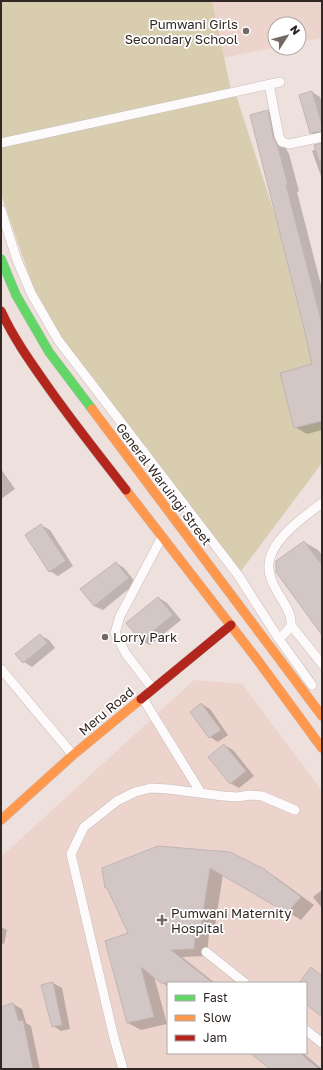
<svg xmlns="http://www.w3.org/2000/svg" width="323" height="1070" viewBox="0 0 323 1070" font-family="'Golos Text',sans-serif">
<rect width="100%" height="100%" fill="#eee0dc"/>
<path fill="#ecd4cd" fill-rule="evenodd" d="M210,1H322V38L299,42V24H275V47L224,58Z
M194,680L242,684L322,791V1069H1V857ZM168,983H306V1053H168Z"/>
<path fill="#d8cdaf" d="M1,1H212L231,90L235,92L322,360V463L238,575L43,315L1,194Z"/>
<path fill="#0003" d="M312,92L320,97L322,104V137L320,138L311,133Z
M268,111L279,118L284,145L289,154L299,191L297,192L322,289V430L307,434L295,427L313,365Z
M322,144V179L312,151L316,149Z
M1,469L15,489L1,499Z
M41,525L50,530L73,566L58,576L50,571Z
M304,542L318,550L322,555V633Z
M116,563L124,568L136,583L103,610L94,606Z
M159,598L167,603L181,620L150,645L142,641L127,623Z
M40,635L49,640L55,648L32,667L24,662Z
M202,704L210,709L228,735L218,742L210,737Z
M224,745L233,750L254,776L239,788L230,783Z
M158,847L263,870L277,878L314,905L301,920L223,874L214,933H209L207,956L182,957L215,983H168V987L154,976L167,1024L141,1030L128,1023L129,934L109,889L106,888Z
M322,890V908L313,897Z
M1,927L7,930L4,944L1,943Z
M53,983L62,988L70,1029L61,1031L53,1026Z
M13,1004L22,1009L26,1023L31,1026L40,1069H1V1008Z
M251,1053H303L322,1069H272Z"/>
<path fill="#d3c7c6" stroke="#c0b5b4" d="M312,91L322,125V131L310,133L299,95Z
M268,110L273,137L278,147L288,185H286L322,324V421L294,428L280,373L312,364L303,324L250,115Z
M322,143V161H319L314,145Z
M41,524L66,561L49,572L25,535Z
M304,541L322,565V635L276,572V561Z
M116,562L129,578L94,606L80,589Z
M158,597L173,615L141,641L126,623Z
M40,634L48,643L23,663L15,654Z
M201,703L221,730L209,738L190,712Z
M224,744L246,771L230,784L208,757Z
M158,846L230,852L264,869L301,897L287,913L210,868L201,926H196L194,949L171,950L213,983H161L141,967L154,1017L127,1023L105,941L128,933L107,888H105L102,868Z
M311,967L322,976V1017L306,1004V983H299Z
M53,982L62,1025L52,1027L41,985Z
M13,1003L19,1021L23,1020L33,1069H1V1007Z
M250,1053H300L319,1069H270Z"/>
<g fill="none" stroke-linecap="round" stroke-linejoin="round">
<defs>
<path id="lane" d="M269,84L279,136L282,142L289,144L322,137
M1,143L280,82
M1,210L17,260L31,293L58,340L238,575L279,639L312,685
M291,625L322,664
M279,639C283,635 289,630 291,625C294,605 260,583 271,555C279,534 305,516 322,503
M1,669L73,755
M153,689L126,654L115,633L120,616L162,537
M142,697L201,793
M206,952L245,983
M306,1030L322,1043
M123,1069L114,1038L71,854L84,827L117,801L135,792L151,788L168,789L223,796L237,797L250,795L262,796L295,810"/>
<path id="fast" d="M1,259L16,295L49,352L92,409"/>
<path id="slow" d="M92,409L322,716
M126,490L256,658L322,748
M1,820L73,755L141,699"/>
<path id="jam" d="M1,311C13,337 29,360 46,384C71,420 99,455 126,490
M141,699L231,625"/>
</defs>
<use href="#lane" stroke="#c8bdb9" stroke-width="10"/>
<use href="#fast" stroke="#c8bdb9" stroke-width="10"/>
<use href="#slow" stroke="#c8bdb9" stroke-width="10"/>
<use href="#jam" stroke="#c8bdb9" stroke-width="10"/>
<use href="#lane" stroke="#fcfafa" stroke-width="9"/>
<use href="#fast" stroke="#63d668" stroke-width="9"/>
<use href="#slow" stroke="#ff974d" stroke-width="9"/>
<use href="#jam" stroke="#b3261e" stroke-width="9"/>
</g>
<g fill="#736864" stroke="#fff" stroke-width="1.5">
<circle cx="246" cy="31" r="4"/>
<circle cx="105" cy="637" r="4"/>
<path d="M160 914h4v4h4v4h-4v4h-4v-4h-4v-4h4z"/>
</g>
<g text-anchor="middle" stroke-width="3.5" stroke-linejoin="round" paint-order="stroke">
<g font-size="13" fill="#312724" stroke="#fff" text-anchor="start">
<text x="238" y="29" text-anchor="end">Pumwani Girls<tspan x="238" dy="15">Secondary School</tspan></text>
<text x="113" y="642">Lorry Park</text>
<text x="171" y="918">Pumwani Maternity<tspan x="171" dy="15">Hospital</tspan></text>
</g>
<g font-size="13" fill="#312724" stroke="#fff">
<text transform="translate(164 484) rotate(53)" y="5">General Waruingi Street</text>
<text transform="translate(106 711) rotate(-40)" y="5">Meru Road</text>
</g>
</g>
<rect width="323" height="1070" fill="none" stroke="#312724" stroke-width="4"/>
<rect x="167" y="982" width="140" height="72" fill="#ffffff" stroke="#ada9a7"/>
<rect x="175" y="995" width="20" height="6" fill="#63d668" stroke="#ada9a7"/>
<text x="203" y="1002" font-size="12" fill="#312724">Fast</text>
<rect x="175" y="1015" width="20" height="6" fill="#ff974d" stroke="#ada9a7"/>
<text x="203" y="1022" font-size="12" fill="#312724">Slow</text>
<rect x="175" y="1035" width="20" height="6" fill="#b3261e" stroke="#ada9a7"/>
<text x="203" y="1042" font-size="12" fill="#312724">Jam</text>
<g transform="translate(287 36) rotate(54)"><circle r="19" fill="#ffffff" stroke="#ada9a7"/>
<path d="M0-3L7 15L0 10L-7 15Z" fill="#736864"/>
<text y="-6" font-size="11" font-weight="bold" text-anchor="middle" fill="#312724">N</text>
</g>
</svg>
